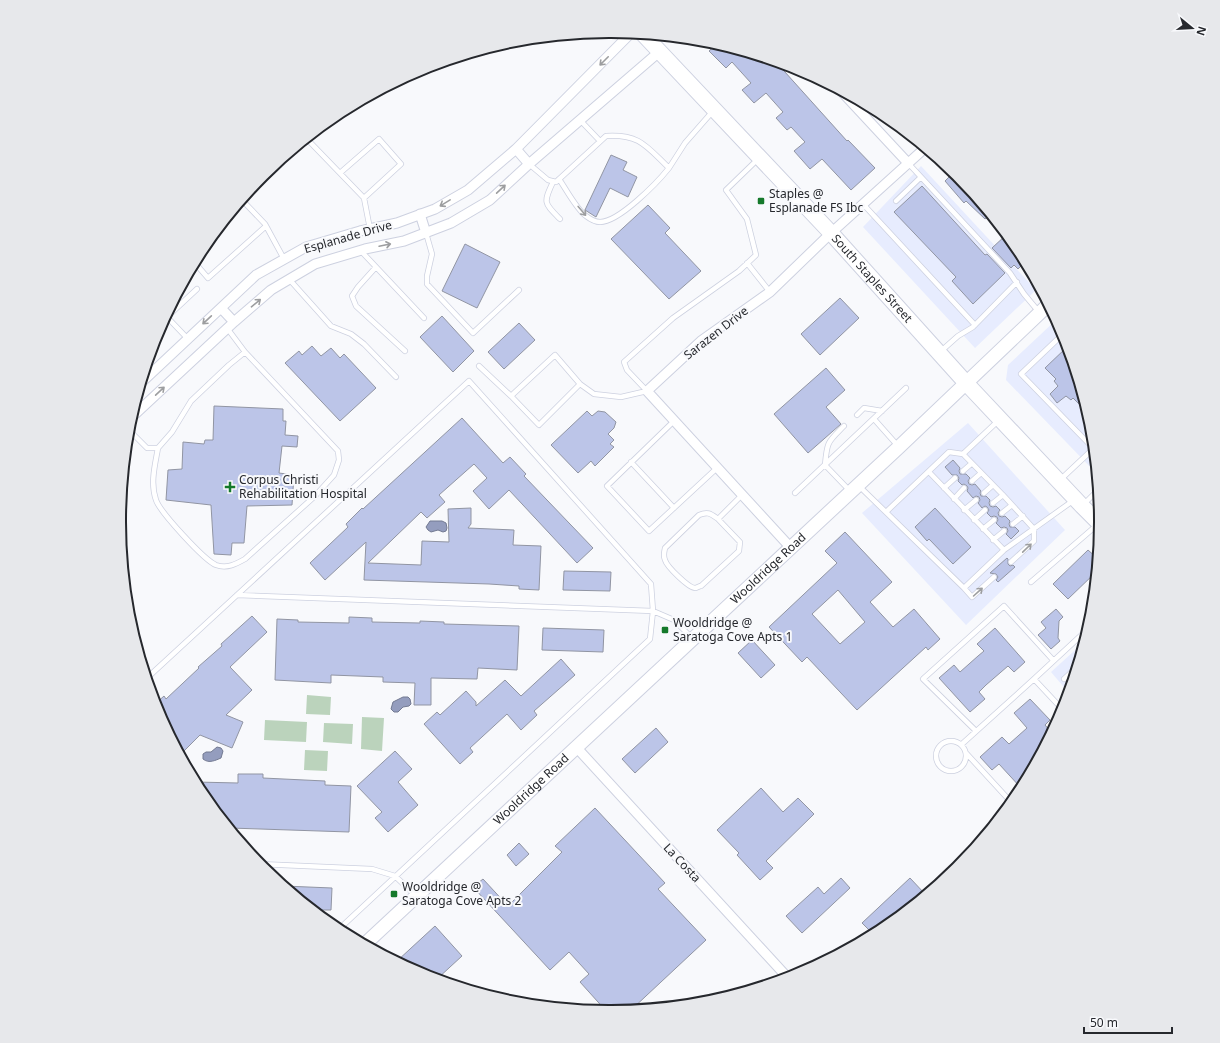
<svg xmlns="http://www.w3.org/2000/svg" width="1220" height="1043" viewBox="0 0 1220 1043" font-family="'Noto Sans',sans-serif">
<rect width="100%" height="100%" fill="#f8f9fc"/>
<path fill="#e7ecfe" d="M921,166L1036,290L975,348L863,227Z
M1056,320L1063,334L1091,426L1096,473L1006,380L1008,365Z
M968,423L1065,530L966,625L862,513Z
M1084,642L1068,692L1051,672Z"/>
<path fill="#bbd3bc" d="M307,695L331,697L330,715L306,714Z
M362,717L384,718L382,751L361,749Z
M265,720L307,722L306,742L264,740Z
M324,723L353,724L352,744L323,742Z
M305,750L328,751L327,771L304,770Z"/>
<path fill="#949dbe" stroke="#737a92" d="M430,521H442L446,523L447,528L446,531L443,532L438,530L431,532L428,530L426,527Z
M403,697H408L410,699L411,704L409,706L403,707L398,712H394L391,709L393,702Z
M217,747L221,748L223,751L221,758C216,760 209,764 203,759V754L206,752H211Z"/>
<path fill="#bcc5e8" stroke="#9195a3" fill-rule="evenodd" d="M717,44L776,62L847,141L848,140L875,168L851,190L822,159L810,169L794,151L805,142L791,127L787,130L776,118L783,112L766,93L754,103L742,90L751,83L732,62L726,68L709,51Z
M611,155L627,162L623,170L637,177L628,197L610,188L596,217L585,210Z
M954,172L990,215L985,219L966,201L964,203L945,181Z
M922,186L985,255L987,254L1005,273L973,304L952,281L956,277L894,212Z
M648,205L670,228L665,233L701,271L669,299L611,239Z
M1006,235L1018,249L1025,262L1018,269L1014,265L1011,268L992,248Z
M465,244L500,262L477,308L442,291Z
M840,298L859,318L820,355L801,334Z
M442,316L474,351L453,372L420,337Z
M519,323L535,340L504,369L488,352Z
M312,346L321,356L331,348L340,358L344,354L376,388L340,421L285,363L299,351L302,355Z
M1067,347L1081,393L1087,412L1073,398L1071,400L1066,396L1057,403L1050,394L1058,386L1054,381L1056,379L1045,368Z
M826,368L845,390L826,407L841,424L808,453L774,414Z
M214,406L283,409V421H286L285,435L298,436L297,447L282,446L279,473L294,475L292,505L247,506L244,543H232L231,555L214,554L211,505L166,500L168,470L182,469L183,442L204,444L205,440H213Z
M587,411L592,416L598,411L605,412L616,422L614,428L608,434L614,440L610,444L614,447L595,466L591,461L578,473L551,445Z
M462,418L503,463L510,457L526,474L524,476L593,548L577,563L509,490L489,509L473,491L487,478L474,464L439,495L445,502L427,518L421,512L368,563L421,565L422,541L449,542L448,509L471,508V524L468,528L514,530L513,545L541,546L539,590L519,589V586L489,584L364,580L366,542L325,580L310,563L348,527L346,524L362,508L363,509Z
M953,460L960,468L959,471L960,474H966L970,478L968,481L969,484L972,485L975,484L981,491L980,493L981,496H986L990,500L989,503L990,506L993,507L996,506L1000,510L998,513L999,516L1002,517L1005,516L1010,521L1009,524L1010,527H1015L1019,531L1011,539L1006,534L1008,531L1007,528L1004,527L1001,528L996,523L998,520L997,517L994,516L991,517L987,513L989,510L987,507L985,506L982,508L978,503L980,500L979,497L976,496L973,498L967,491L968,488L967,486L964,484L962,485L958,481L959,478L957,475H952L945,467Z
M935,508L971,547L953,564L929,539L927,541L915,527Z
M845,532L892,582L870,602L893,627L914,609L940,639L928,650L926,647L857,710L807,657L802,662L769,627L837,563L825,551ZM838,590L865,622L840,644L812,614Z
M1088,550L1097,558L1095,573L1068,599L1053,584Z
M1007,558L1008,559V564L1010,566L1013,565L1015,567L998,582L996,580L998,577L996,574L990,573Z
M564,571L611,572L610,591L563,590Z
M1056,609L1063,617L1059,621L1058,638L1060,641L1051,649L1038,635L1046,628L1041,622Z
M252,616L267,632L230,667L252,690L226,715L243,722L232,748L200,735L184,751L172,738L155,704L164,696L166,699L199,668L198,667L222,646L221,644Z
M349,617L372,618V622L420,623V621L444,622V624L519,626L517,670L478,668L477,679L431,678V705H414L415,683L383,682V677L331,675V683L275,680L277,619L298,620V622L349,623Z
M543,628L604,630L603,652L542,650Z
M995,628L1025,662L1014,672L1008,666L986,685L979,692L985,699L970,712L939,678L954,665L960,672L978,656L984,651L977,644Z
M752,640L775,665L761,678L738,653Z
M561,659L575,675L534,711L537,715L521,730L507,714L470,748L473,752L460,764L424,724L437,712L440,715L466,691L476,702V706L505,680L521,696Z
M1030,699L1050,720L1045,725L1051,732L1021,788L999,764L992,770L980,757L1002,737L1009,744L1027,728L1014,713Z
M656,728L668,742L635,773L622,759Z
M395,751L412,769L398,782L418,805L388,832L375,818L382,812L357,786Z
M238,774H263V778L325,781V785L351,786L349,832L230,828L202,794L196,782L238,783Z
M761,788L783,812L798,798L814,814L766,861L773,868L760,880L737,855L739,853L717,830Z
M595,808L665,883L658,889L706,940L631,1010L607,1012L580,982L589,974L569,952L550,970L473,887L483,879L508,906L562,852L555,846Z
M519,843L529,854L516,866L507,855Z
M841,878L850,888L802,933L786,916L818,887L824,894Z
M910,878L925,894L882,929L873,934L862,923Z
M284,886L332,888L331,910H313Z
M435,926L462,956L437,979L422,975L397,961Z"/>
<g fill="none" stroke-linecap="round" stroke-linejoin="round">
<defs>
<path id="lane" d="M580,120L600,141
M307,139L364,198L370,229
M908,163L1010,273L1024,294L1039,312
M529,164L548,180L556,182L606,136C640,134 646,146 669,168L685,143L713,111
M340,173L379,139L401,164L364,198
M559,179C566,189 577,210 586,216C590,219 595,222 600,222C619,222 657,183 669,168
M553,182C543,203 544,203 560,219
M242,200L265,224L284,259
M896,201L921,177
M863,204L975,325
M235,209L243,201
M426,233L432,254L427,276V284L473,333L519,290
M361,251L424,318
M195,263L208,278L266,226
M747,263L770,292
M376,267L358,287L352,296L356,306L405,351
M289,279L331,326L351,334L364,344L396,377
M1063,334L1021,374L1093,448
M188,339L167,317L197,289
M940,352L958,336L973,327L1017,282
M479,366L511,396
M580,384L555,355L511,396L539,425L580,384L594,394L621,397L647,391
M647,391L627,370L624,362L673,318L739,271L756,255L747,219L726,190L758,159
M857,415L864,408L882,411
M874,419L898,446
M674,421L607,486L649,531L717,468
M844,426C828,442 827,441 825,465L850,491
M129,430L147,448H158L172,432L191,401L229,365L245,352L227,328
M158,448C155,465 150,483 156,500C160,512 204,560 216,565C227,569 236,564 245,559L315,496L334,475L339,460L338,451L245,352
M963,454L1003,495L1034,529V541L1011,562
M631,462L674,508
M963,471L971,464
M929,472L1004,550
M1060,480L1093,449
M972,481L981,473
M859,486L964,588L1004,550L1074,500
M944,488L955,478
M795,493L906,388
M984,493L993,485
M954,499L964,488
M993,503L1003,495
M1083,505L1097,491
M964,510L976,500
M886,512L949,452L963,454L999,420
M1002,513L1012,505
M718,519L740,542L739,551L701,586C699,586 697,588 695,588C689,588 667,567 665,560C663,556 664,553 665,548L699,515C708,511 711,514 718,519L742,495
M974,520L985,510
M1013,524L1023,516
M983,529L994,520
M993,540L1004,531
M1031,582L1097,525
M964,588L972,597L994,577
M237,595L653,611L674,620L692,638
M147,678L469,381L651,584L653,611L650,639L338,930
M1064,679L1075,669
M1063,710L1034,679L1088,629
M976,731L923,679L1004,606L1053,660
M936 756a15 15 0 1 1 30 0a15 15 0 1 1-30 0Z
M962,744L1034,679
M966,753L1011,802
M259,864L372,869L395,876L415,895"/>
<path id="street" d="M842,92L908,163
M516,149L529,164
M420,214L426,233
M221,308L234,322
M143,381L256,275L306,247L360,231L397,223L435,209L468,190L516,149L631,33
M132,417L234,322L271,290L315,264L365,249L404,241L451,223L490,200L529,164L659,52
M791,548L647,391L701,341L770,292L831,233L925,148
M577,748L788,978"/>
<g id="secondary">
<path id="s1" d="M365,944L899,447L1048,305"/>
</g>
<g id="primary">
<path id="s2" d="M643,34L831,233L967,384L1082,506L1100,524"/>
</g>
</defs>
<use href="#lane" stroke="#cdd1e0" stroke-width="6"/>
<use href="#street" stroke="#cdd1e0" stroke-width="11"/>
<use href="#secondary" stroke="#cdd1e0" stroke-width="15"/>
<use href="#primary" stroke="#cdd1e0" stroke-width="17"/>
<use href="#lane" stroke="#fff" stroke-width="4.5"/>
<use href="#street" stroke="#fff" stroke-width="9"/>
<use href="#secondary" stroke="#fff" stroke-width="13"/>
<use href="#primary" stroke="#fff" stroke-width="15"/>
</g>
<defs><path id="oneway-shaft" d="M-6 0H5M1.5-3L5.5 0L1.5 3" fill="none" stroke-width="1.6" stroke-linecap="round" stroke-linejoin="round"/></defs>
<g stroke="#9d9ea0">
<use href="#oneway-shaft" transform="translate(604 61) rotate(135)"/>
<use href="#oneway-shaft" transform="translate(501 189) rotate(-43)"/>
<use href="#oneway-shaft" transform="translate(445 203) rotate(149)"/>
<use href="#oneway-shaft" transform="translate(582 211) rotate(50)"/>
<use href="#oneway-shaft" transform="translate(385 245) rotate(-12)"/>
<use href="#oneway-shaft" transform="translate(256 303) rotate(-40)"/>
<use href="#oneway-shaft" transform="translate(207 320) rotate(137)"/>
<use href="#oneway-shaft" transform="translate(160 391) rotate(-43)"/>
<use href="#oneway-shaft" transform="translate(1027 548) rotate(-44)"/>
<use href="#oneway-shaft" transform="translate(978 592) rotate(-42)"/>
</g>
<g fill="#15792b" stroke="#f8f9fc" stroke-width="1.5">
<rect x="757" y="197" width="8" height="8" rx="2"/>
<path d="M228 481h4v4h4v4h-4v4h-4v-4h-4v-4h4z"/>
<rect x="661" y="626" width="8" height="8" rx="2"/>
<rect x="390" y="890" width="8" height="8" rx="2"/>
</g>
<g text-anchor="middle" stroke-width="4" stroke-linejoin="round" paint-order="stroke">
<g font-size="12" fill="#26282d" stroke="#f8f9fc" text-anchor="start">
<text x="769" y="198">Staples @<tspan x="769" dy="14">Esplanade FS Ibc</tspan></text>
<text x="239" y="484">Corpus Christi<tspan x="239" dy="14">Rehabilitation Hospital</tspan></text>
<text x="673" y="627">Wooldridge @<tspan x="673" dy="14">Saratoga Cove Apts 1</tspan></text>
<text x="402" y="891">Wooldridge @<tspan x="402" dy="14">Saratoga Cove Apts 2</tspan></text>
</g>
<g font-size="12" fill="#26282d" stroke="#f8f9fc">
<text transform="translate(348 237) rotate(-16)" y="4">Esplanade Drive</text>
<text dy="4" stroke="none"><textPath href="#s2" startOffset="335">South Staples Street</textPath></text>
<text transform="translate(716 333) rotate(-38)" y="4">Sarazen Drive</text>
<text dy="4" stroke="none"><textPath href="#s1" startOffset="551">Wooldridge Road</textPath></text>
<text dy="4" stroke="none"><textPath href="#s1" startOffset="227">Wooldridge Road</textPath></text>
<text transform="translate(682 863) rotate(47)" y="4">La Costa</text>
</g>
</g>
<path d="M0 0H1220V1043H0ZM609 38H611A483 483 0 0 1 1094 521V522A483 483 0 0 1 611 1005H609A483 483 0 0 1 126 522V521A483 483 0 0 1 609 38Z" fill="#e7e8eb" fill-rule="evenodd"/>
<path fill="none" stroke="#26282d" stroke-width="2" d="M609 38H611A483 483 0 0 1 1094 521V522A483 483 0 0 1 611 1005H609A483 483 0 0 1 126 522V521A483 483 0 0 1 609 38Z"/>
<g transform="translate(1192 28) rotate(108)" stroke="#f8f9fc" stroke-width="3" paint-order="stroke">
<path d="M0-3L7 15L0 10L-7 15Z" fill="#26282d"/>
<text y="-6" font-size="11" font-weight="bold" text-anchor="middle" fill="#26282d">N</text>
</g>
<path d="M1084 1027v6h88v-6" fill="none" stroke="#26282d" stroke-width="2"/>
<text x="1090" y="1027" font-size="12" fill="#26282d" stroke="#f8f9fc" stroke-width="3" paint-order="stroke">50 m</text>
</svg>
